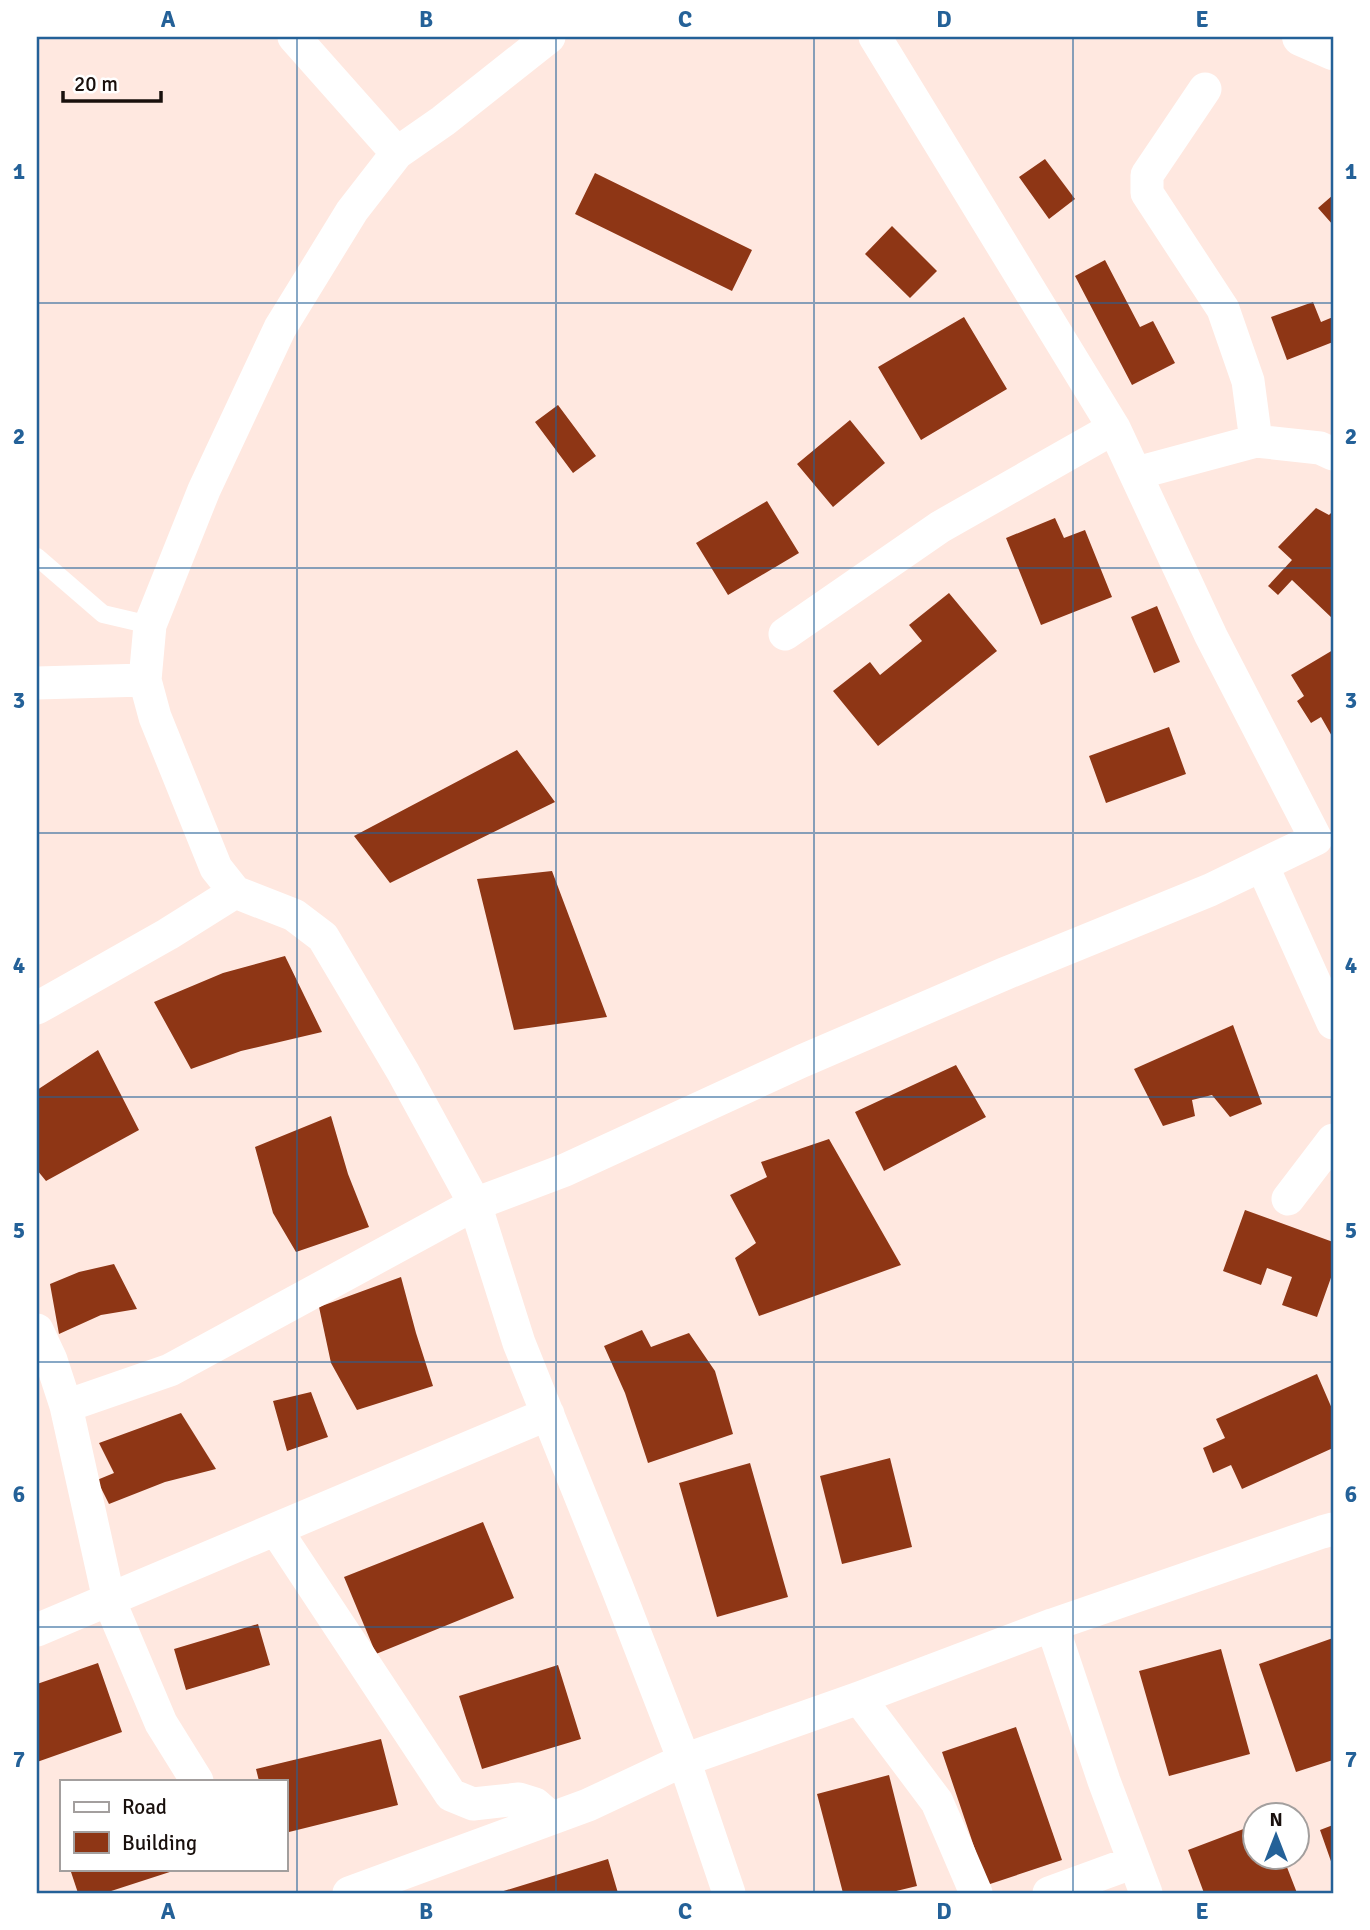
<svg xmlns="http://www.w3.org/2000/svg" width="1370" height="1930" viewBox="0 0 1370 1930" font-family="Signika,sans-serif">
<rect width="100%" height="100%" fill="#ffe8e0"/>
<path fill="#8e3615" d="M1045,159L1075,199L1049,219L1019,177Z
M595,173L752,250L732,291L575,214Z
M1333,195V225L1318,208Z
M892,226L937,271L910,298L865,254Z
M1105,260L1140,327L1153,321L1175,363L1132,385L1075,276Z
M1313,302L1321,322L1333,317V342L1287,360L1271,317Z
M964,317L1007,389L921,440L878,367Z
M558,405L596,456L573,473L535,422Z
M850,420L885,463L833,507L797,464Z
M767,501L799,553L728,595L696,543Z
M1316,508L1329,515L1333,511V619L1292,580L1278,595L1268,586L1292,560L1278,547Z
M1055,518L1064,538L1085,530L1112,597L1041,625L1006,538Z
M949,593L997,651L878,746L833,691L870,662L880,675L922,641L909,625Z
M1157,606L1180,662L1154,673L1131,617Z
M1333,650V738L1321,717L1311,723L1297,701L1304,696L1291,675Z
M1169,727L1186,774L1106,803L1089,756Z
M517,750L555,802L390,883L354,836Z
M552,871L607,1017L514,1030L477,879Z
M285,956L322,1032L241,1051L191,1069L154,1002L223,973Z
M1233,1025L1262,1104L1230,1117L1212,1095L1192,1100L1195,1116L1163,1126L1134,1069Z
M98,1050L139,1130L46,1181L37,1170V1090Z
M956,1065L986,1117L884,1171L855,1112Z
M331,1116L348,1174L369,1227L296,1252L273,1213L255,1147Z
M829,1139L901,1265L759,1316L735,1258L756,1243L730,1195L767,1177L761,1162Z
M1245,1210L1333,1242V1272L1317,1317L1282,1305L1292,1277L1267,1268L1261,1285L1223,1271Z
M114,1264L137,1309L101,1315L59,1334L50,1284L79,1272Z
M401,1277L416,1333L433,1386L357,1410L331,1363L319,1307Z
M642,1330L651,1347L689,1333L715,1371L733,1434L648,1463L625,1393L604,1346Z
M1317,1374L1333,1411V1448L1242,1489L1231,1465L1213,1473L1203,1448L1225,1438L1216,1419Z
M311,1392L328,1437L287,1451L273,1401Z
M181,1413L216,1469L165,1482L109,1504L97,1480L114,1473L99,1443Z
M890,1458L912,1547L842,1564L820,1476Z
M750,1463L788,1597L717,1617L679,1483Z
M483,1522L514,1598L376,1654L344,1577Z
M258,1624L270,1665L186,1690L174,1649Z
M1333,1638V1760L1296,1772L1259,1664Z
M1221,1649L1250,1754L1169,1776L1139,1671Z
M98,1663L122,1732L37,1762V1684Z
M558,1665L581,1739L482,1769L459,1696Z
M1016,1727L1062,1860L987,1885L942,1752Z
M381,1739L398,1805L285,1833V1781H259L256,1769Z
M889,1775L917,1886L888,1893H843L817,1794Z
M1254,1825V1856L1283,1857L1297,1893H1204L1188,1850Z
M1333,1825V1867L1320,1830Z
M608,1859L618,1893H497Z
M70,1869H179L105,1893H78Z"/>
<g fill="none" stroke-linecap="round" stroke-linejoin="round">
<path stroke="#fff" stroke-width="18" d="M37,557L103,614L150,625"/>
<path stroke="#fff" stroke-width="33" d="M294,37L397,153
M1205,89L1147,175V193L1223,309L1248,381L1256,441
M1137,473L1256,441L1320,448L1333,454
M785,634L940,527L1114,428
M37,683L145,680
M1262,865L1333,1023
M235,892L294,915L323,937L403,1072L475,1204L519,1343L617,1587L684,1760L859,1698L1052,1625L1322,1532L1333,1529
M37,1008L168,934L235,892L216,868L155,717L145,680L150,625L204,490L280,328L352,211L397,153L443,121L549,37
M1288,1199L1333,1140
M37,1330L51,1360L66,1406L109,1600L161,1723L197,1781
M66,1406L170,1370L475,1204L565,1170L802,1061L1004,974L1210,890L1316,839L1211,636L1114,428L875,37
M276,1530L451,1795L473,1804L519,1799L535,1804L551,1818
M1052,1625L1104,1781L1146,1893
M37,1630L548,1414
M859,1698L937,1802L976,1893
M349,1893L588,1805L684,1760L729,1893
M1049,1893L1134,1862"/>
<path stroke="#fff" stroke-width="38" d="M1301,37L1333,51"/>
</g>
<path fill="none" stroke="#246198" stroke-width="2" stroke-opacity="0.55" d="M297,37V1893M556,37V1893M814,37V1893M1073,37V1893M37,303H1333M37,568H1333M37,833H1333M37,1097H1333M37,1362H1333M37,1627H1333"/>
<rect width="1370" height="1930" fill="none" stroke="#ffffff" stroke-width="77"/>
<rect x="60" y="1780" width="228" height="91" fill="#ffffff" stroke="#a39f9e" stroke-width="2"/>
<rect x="74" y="1802" width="35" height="10" fill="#ffffff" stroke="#a39f9e" stroke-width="2"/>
<text x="122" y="1814" font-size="21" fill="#19100d">Road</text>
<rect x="74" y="1832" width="35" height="21" fill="#8e3615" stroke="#a39f9e" stroke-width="2"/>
<text x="122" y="1850" font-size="21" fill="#19100d">Building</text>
<g transform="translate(1276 1836)"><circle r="33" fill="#ffffff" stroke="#a39f9e" stroke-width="2"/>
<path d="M0-5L12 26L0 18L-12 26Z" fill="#246198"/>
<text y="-10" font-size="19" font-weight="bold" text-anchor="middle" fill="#19100d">N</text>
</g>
<path d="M63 91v10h98v-10" fill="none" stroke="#19100d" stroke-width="3.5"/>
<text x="74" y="91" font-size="21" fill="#19100d" stroke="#ffffff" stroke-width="5" paint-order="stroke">20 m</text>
<rect x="38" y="38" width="1294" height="1854" fill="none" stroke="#246198" stroke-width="2.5"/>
<g font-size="23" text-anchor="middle" font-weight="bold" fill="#246198">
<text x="168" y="27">A</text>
<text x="426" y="27">B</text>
<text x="685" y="27">C</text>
<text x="944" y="27">D</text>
<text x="1202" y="27">E</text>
<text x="19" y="179">1</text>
<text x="1351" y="179">1</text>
<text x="19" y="444">2</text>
<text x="1351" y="444">2</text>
<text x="19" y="708">3</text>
<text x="1351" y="708">3</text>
<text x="19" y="973">4</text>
<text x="1351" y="973">4</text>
<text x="19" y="1238">5</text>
<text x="1351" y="1238">5</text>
<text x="19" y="1502">6</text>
<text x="1351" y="1502">6</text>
<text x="19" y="1767">7</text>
<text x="1351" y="1767">7</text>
<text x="168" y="1919">A</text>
<text x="426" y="1919">B</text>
<text x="685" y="1919">C</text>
<text x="944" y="1919">D</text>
<text x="1202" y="1919">E</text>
</g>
</svg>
